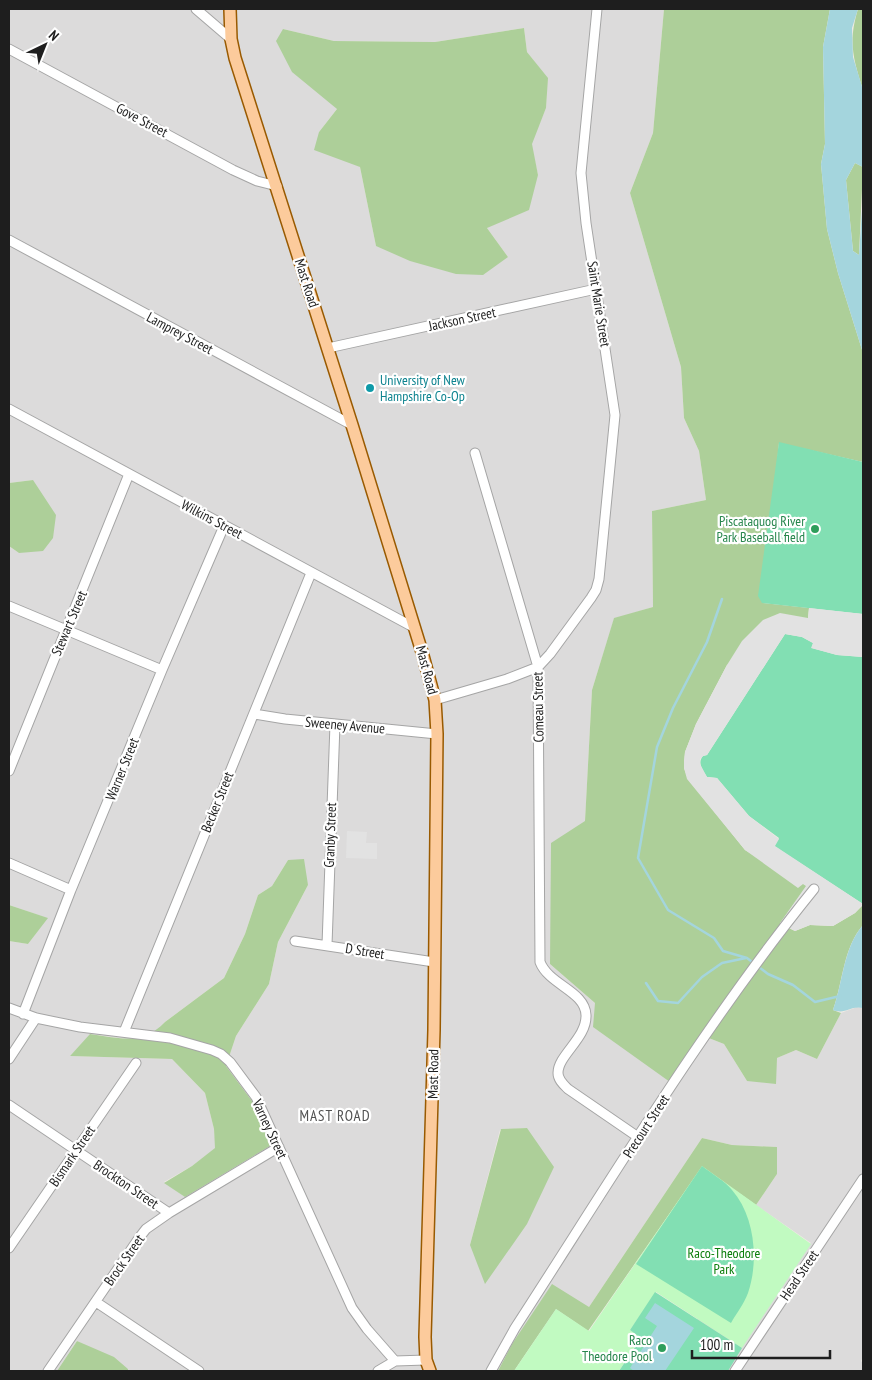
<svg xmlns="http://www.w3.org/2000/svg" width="872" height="1380" viewBox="0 0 872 1380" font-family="'PT Sans Narrow',sans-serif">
<rect width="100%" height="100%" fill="#efebe4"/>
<path fill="#dcdbdb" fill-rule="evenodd" d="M9,9H664L653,133L630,193L681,367L684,418L699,451L706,500L652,511L653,607L614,619L592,690L585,822L550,964L595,1003L701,1035L724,1044L747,1081L777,1058L796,1050L817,1059L841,1013L857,1007L863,1008V1357L861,1361L863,1363V1371H619L811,1243L756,1205L777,1174V1147L732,1145L702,1138L589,1307L512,1344L498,1371H128V1369L77,1341L57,1371H9V941L28,944L47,918L9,905V546L19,553L33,480L9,483ZM524,28L527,52L547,78L546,108L531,144L538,175L487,228L508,257L376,246L360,167L319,132L337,109L283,29L334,41L435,42ZM288,860L308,885L278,942L269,984L236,1036L226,1066L255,1105L185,1197L164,1182L192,1166L216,1148L214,1129L205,1093L172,1059L70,1056L91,1034L132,1040L158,1030L165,1022L224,978L245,934L258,895L272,886ZM527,1128L470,1245L500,1130Z"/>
<path fill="#adcf99" d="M664,9H830L823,47L825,144L821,164L827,229L838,273L863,353V462L779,443L763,603L809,608L808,618L727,665L696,724L685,752L684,768L688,779L745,850L807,886L780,924L795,931L810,925L833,926L855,913L863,905V925C843,948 843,982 833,1010L841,1013L817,1059L796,1050L777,1058L776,1084L747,1081L724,1044L701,1035L670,1082L593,1027L595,1003L550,964L551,843L585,821L592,690L614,618L653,607L652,511L706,500L699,451L684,418L681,367L630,193L653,133Z
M858,9H863V90C853,58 848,42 858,9Z
M524,28L527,52L548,78L546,108L532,144L538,175L529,210L487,228L508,257L483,275L456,274L410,261L376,246L360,167L314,150L319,132L337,109L292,72L276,41L283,29L334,41L435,42Z
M855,163L863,167L859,255L853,251L846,180Z
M33,480L56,515L53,538L43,551L19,553L9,546V483Z
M304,859L308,885L278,942L269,984L236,1036L226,1066L255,1105L270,1146L185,1197L164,1183L192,1166L215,1148L214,1129L205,1093L172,1059L70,1056L90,1034C119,1038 142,1046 165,1022L224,978L245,934L258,895L272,886L288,860Z
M9,905L48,918L28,944L9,941Z
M527,1128L554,1167L527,1224L485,1284L470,1245L501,1129Z
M702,1138L732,1145L777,1147V1174L756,1205L702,1167L588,1331L556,1309L514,1371H498L512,1344L552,1284L589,1307Z
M77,1341L114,1357L128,1369V1371H57Z"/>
<path fill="#c1fac1" d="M702,1166L811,1244L742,1348L656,1292L630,1330L641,1337L619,1371H514L556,1309L589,1331Z"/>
<path fill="#82dfb3" d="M779,442L863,462V614L762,603L758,596Z
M785,634L802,637L813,643L812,648L837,655L863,657V904L774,846L779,838L749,816L717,778L707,777C703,770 697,763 703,756L707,755Z
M702,1166C712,1174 725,1181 732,1190C755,1216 759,1261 748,1293C744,1304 736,1314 731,1323L636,1264Z
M655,1292L742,1348L728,1371H619L641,1338L630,1330Z"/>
<path fill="#e2e2e2" d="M809,608L863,614V657L837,655L811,648L813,643L802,637L785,634L707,755L703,756L700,759V764L707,777L717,778L749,816L779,839L775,846L863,904L855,913L833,926L810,925L795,931L780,923L806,886L803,884L798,888L745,850L687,779L684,768V760L685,752L696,724L727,665L742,641L763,620L780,613L808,618Z
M347,831L367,832L366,843H377V859L346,858Z"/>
<path fill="#a4d5dd" d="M830,9H858L852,28L853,57L863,90V167L855,163L846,180L853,251L859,255L863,194V353L838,273L827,229L821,164L825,144L823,47Z
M863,925V1008C850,1005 846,1015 833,1010C843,983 843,948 863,925Z
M655,1303L694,1328L665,1371H634L630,1368L657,1326L645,1318Z"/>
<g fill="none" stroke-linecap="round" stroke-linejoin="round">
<path stroke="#a4d5dd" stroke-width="2.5" d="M722,599L707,642L673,708L657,747L638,858L668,910L714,938L723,951L747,958L768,974L793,985L815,1002L840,996
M646,983L658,1001L678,1003L702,977L722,963L746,958"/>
<defs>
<path id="minor" d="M196,9L231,39
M9,49L233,170L257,181L277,186
M9,240L352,425
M328,348L596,289
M9,409L415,628
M475,453L538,667L540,962C549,985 585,991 586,1015C587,1038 558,1055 558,1073C558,1080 564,1085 568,1089L638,1137
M9,606L162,670
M435,700L507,679L538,667L550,654L591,598L596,590L599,579L615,415L586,223L581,173L597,9
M254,714L285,719L437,734
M9,771L129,474
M9,863L71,890
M295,941L434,962
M327,945L335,724
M9,1008L36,1018L80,1027L170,1038L212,1050L221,1054L230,1062L256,1097L352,1308L367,1329L395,1361L426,1360
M23,1014L71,890L162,670L224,526
M124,1032L311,573
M9,1059L36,1018
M9,1105L169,1213
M9,1248L136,1063
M96,1302L199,1371
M48,1371L139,1238L146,1229L169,1213L279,1147
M378,1371L395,1361
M491,1371L515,1328C611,1180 703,1026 814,889
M735,1371L863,1179"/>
<path id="major" d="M230,9L231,39L235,58L352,425L422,652L435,700L437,734L434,1030L425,1337L426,1360L430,1371"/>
</defs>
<use href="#minor" stroke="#a5a5a5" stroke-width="11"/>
<use href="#major" stroke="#995a00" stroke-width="14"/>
<use href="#minor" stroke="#fff" stroke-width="9"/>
<use href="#major" stroke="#fccb9c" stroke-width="11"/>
</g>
<circle fill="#0f9aa8" stroke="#fff" stroke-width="2" cx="370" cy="388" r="5"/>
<g fill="#2e9e5b" stroke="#fff" stroke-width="2">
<circle cx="815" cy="529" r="5"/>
<circle cx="662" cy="1348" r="5"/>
</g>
<g text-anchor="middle" stroke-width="4.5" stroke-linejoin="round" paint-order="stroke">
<g font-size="14" fill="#1e1e1e" stroke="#fff">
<text transform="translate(142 120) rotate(28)" y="5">Gove Street</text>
<text transform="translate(307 283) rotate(72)" y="5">Mast Road</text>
<text transform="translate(599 304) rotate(81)" y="5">Saint Marie Street</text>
<text transform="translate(462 319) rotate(-12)" y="5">Jackson Street</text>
<text transform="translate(180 333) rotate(28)" y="5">Lamprey Street</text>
<text transform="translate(212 519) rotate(28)" y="5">Wilkins Street</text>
<text transform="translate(69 623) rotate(-67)" y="5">Stewart Street</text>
<text transform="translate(427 670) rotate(75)" y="5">Mast Road</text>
<text transform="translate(538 707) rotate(-91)" y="5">Comeau Street</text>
<text transform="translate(345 725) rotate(5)" y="5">Sweeney Avenue</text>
<text transform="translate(122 769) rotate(-68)" y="5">Warner Street</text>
<text transform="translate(217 802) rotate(-68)" y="5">Becker Street</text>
<text transform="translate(330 835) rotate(-88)" y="5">Granby Street</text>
<text transform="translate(365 951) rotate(9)" y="5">D Street</text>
<text transform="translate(433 1074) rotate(-89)" y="5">Mast Road</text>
<text transform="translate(646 1126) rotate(-57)" y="5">Precourt Street</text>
<text transform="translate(270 1129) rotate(65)" y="5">Varney Street</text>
<text transform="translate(72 1156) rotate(-56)" y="5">Bismark Street</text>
<text transform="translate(126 1184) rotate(34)" y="5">Brockton Street</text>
<text transform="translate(124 1260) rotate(-55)" y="5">Brock Street</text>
<text transform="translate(799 1275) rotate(-56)" y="5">Head Street</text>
</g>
<g font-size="14" fill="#0d838f" stroke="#fff" text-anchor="start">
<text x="380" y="385">University of New<tspan x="380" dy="16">Hampshire Co-Op</tspan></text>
</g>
<g font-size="14" fill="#27864d" stroke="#fff" text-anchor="end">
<text x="805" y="526">Piscataquog River<tspan x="805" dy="16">Park Baseball field</tspan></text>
<text x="652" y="1345">Raco<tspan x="652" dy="16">Theodore Pool</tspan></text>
</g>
<g font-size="14" fill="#0b7e0b" stroke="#fff">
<text x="724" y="1258">Raco-Theodore<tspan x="724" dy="16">Park</tspan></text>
</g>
<g font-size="15" letter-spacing="1" fill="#515151" stroke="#fff">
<text x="335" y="1121">MAST ROAD</text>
</g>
</g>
<rect width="872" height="1380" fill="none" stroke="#1e1e1e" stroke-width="20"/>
<g transform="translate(45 45) rotate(43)" stroke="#ffffff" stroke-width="4" paint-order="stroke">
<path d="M0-4L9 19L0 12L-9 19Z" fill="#1e1e1e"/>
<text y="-8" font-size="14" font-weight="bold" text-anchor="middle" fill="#1e1e1e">N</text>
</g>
<path d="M692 1350v8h138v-8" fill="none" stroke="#1e1e1e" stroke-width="2.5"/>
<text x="700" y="1350" font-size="15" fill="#1e1e1e" stroke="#ffffff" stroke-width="4" paint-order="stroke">100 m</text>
</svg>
